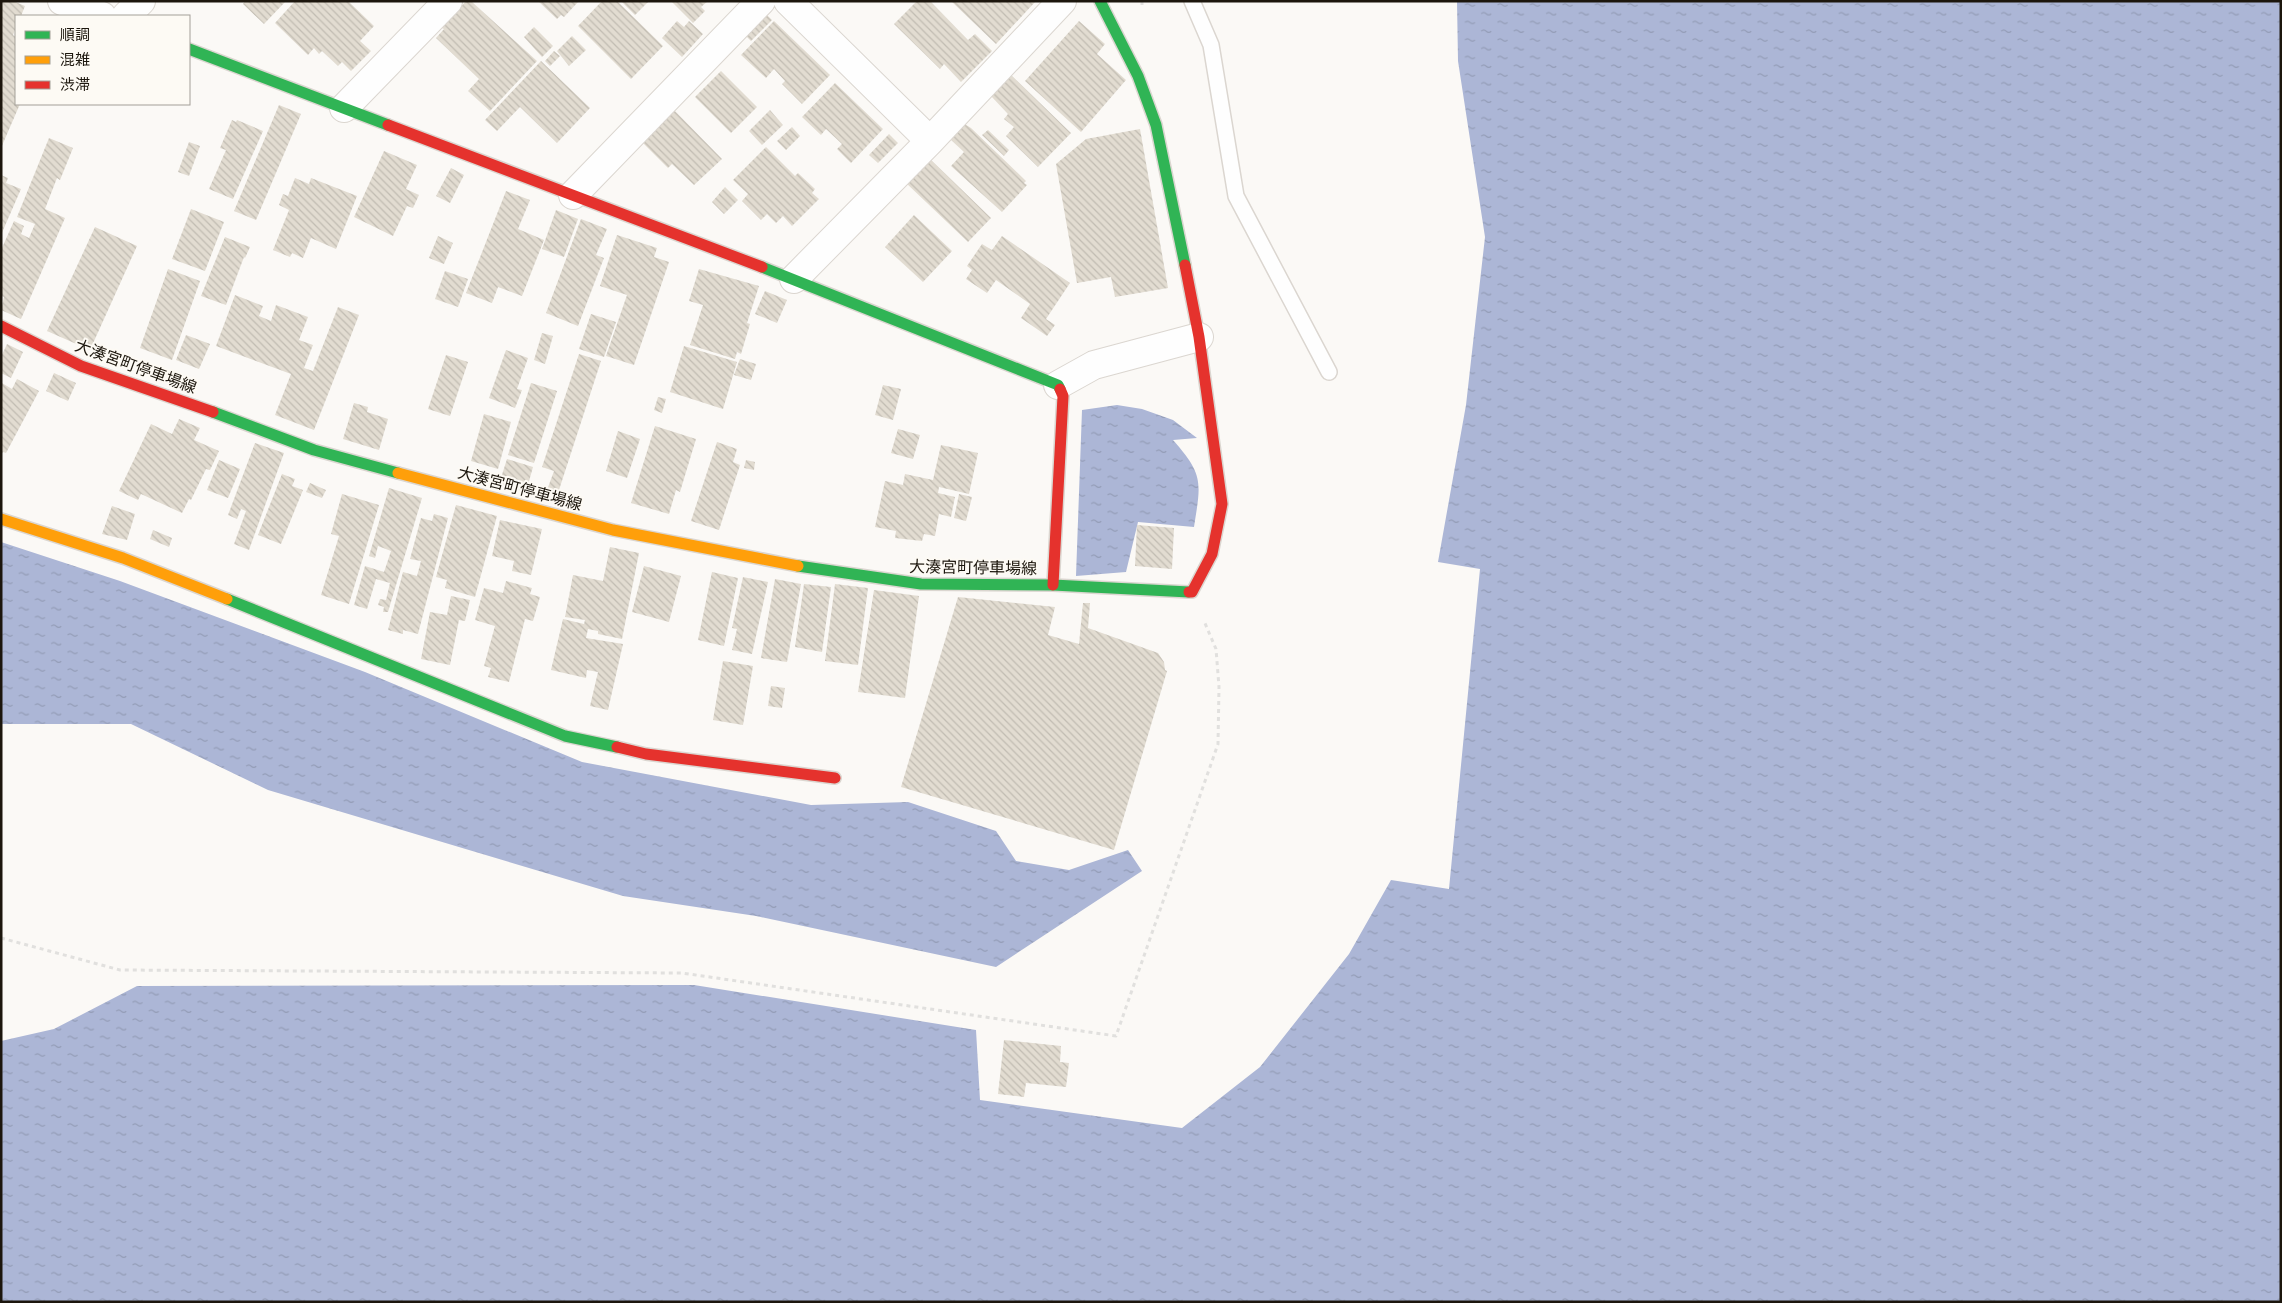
<svg xmlns="http://www.w3.org/2000/svg" width="2282" height="1303" viewBox="0 0 2282 1303" font-family="Karla,'Noto Sans JP',sans-serif">
<defs>
<pattern id="water-ripples" width="26" height="14" patternUnits="userSpaceOnUse" patternTransform="scale(1.25)"><rect width="26" height="14" fill="#acb6d6"/><path d="M2 4q2-2 4 0t4 0M15 11q2-2 4 0t4 0" fill="none" stroke="#939cb6"/></pattern>
<pattern id="building-back-hatch" width="6" height="6" patternUnits="userSpaceOnUse" patternTransform="scale(1.25)"><rect width="6" height="6" fill="#e2dcd1"/><path d="M-1 5l2 2M0 0l6 6M5-1l2 2" fill="none" stroke="#c1bcb2"/></pattern>
</defs>
<rect width="100%" height="100%" fill="#fbf9f6"/>
<path fill="url(#water-ripples)" d="M1457,1H2281V1302H1V1041L54,1029L137,986L694,985L976,1030L980,1100L1182,1128L1260,1067L1349,954L1391,880L1449,889L1480,569L1438,562L1466,405L1485,237L1458,61Z
M1117,405L1142,409L1173,420L1197,438L1173,440C1204,475 1201,482 1194,527L1138,522L1126,572L1076,576L1082,410Z
M1,542L120,581L365,672L582,762L811,805L908,802L996,831L1016,861L1069,870L1128,850L1142,871L996,967L756,916L623,896L268,790L131,724H1Z"/>
<path fill="url(#building-back-hatch)" d="M1,1H13L25,6L21,16H16V27L13,35L16,37V104H20L1,148Z
M245,1H286L264,24L243,4Z
M295,1H348L374,26L360,41L371,51L351,71L342,62L338,66L322,51L319,54L314,48L308,55L275,23Z
M466,1H471L537,61L490,111L468,91L479,79L436,38L444,29L442,28Z
M538,1H579L564,17L561,15L557,19Z
M602,1H617L663,46L631,79L578,26Z
M621,1H649L635,15Z
M671,1H708L701,7L705,11L693,23Z
M917,1H930L968,40L975,34L992,51L961,82L944,64L940,69L894,24Z
M951,1H1036L996,44Z
M765,13L772,20L751,41L744,34Z
M677,21L684,27L689,21L703,34L682,57L662,38Z
M774,21L830,75L802,104L782,84L785,81L774,69L766,78L741,55Z
M1079,21L1105,44L1097,54L1126,80L1081,132L1025,81Z
M534,27L553,46L542,57L524,37Z
M572,36L586,50L569,66L557,51Z
M554,51L560,56L550,66L545,61Z
M541,61L590,108L557,143L520,107L497,131L485,120Z
M721,71L757,107L731,133L695,97Z
M1011,75L1071,133L1038,167L1006,136L1014,127L1004,119L1008,114L991,96Z
M835,83L883,129L851,163L837,149L842,144L826,129L821,135L802,117Z
M279,105L301,114L256,220L234,211Z
M672,108L722,159L694,185L672,164L668,168L640,140Z
M770,110L783,125L762,145L749,131Z
M232,120L236,122L237,120L263,131L233,199L209,189L226,150L220,148Z
M963,123L971,128L1026,181L1024,183L1027,185L1002,212L951,166L964,152L949,138Z
M792,127L800,136L786,150L777,141Z
M1140,129L1168,288L1115,297L1111,277L1077,283L1056,164L1086,139Z
M988,130L1009,150L1004,156L982,135Z
M889,134L898,143L878,163L869,155Z
M49,138L73,148L60,180L57,178L45,209L65,218L21,319L1,310L4,297L1,296V250L14,221L24,226L21,234L29,238L35,224L17,217Z
M189,142L200,146L189,176L178,172Z
M766,147L795,176L798,173L815,189L812,193L819,199L792,226L783,216L776,223L767,214L761,220L742,201L748,194L733,180Z
M384,151L417,165L406,189L419,195L413,208L407,206L393,236L354,217Z
M929,158L991,218L968,242L905,182Z
M451,168L464,175L450,203L436,196Z
M1,175L8,178L6,183L21,189L1,235Z
M295,178L309,184L311,178L357,196L336,249L311,238L303,258L292,253L290,257L273,250L289,210L279,205L283,194L288,196Z
M725,187L738,200L724,214L712,202Z
M506,191L530,200L518,229L544,240L522,296L498,287L492,303L466,293Z
M191,209L224,222L205,271L172,259Z
M556,210L578,219L564,257L542,249Z
M914,215L952,251L923,282L885,247Z
M581,219L607,229L596,255L604,258L578,326L546,313Z
M95,227L137,246L90,350L47,331Z
M617,235L657,248L654,257L669,262L634,365L606,356L627,295L600,286Z
M438,236L453,243L444,264L429,258Z
M1002,236L1070,283L1046,319L1055,325L1047,336L1021,318L1030,304L996,280L987,293L966,279L972,270L967,266L982,244L992,250Z
M225,237L250,247L245,258L244,257L226,305L201,296Z
M168,269L200,281L172,360L140,348Z
M699,269L759,286L747,323L750,324L741,354L737,352L735,359L690,345L703,305L689,301Z
M445,271L468,279L458,307L435,299Z
M765,291L787,300L777,323L755,314Z
M235,295L263,306L259,316L271,321L276,305L308,317L299,340L313,345L304,368L313,371L338,307L359,315L314,430L275,415L291,374L216,346Z
M591,314L616,322L604,357L579,349Z
M542,333L553,336L545,364L534,360Z
M186,335L210,344L199,369L176,360Z
M7,344L23,352L11,378L1,373V357Z
M684,346L737,362L723,409L670,392Z
M506,350L528,358L517,389L522,390L515,408L489,398Z
M579,354L601,361L558,493L547,490L554,471L542,467Z
M446,355L468,362L450,416L428,409Z
M740,359L756,364L751,380L734,375Z
M54,373L76,383L68,401L46,391Z
M17,379L39,391L6,453L3,452L1,454V385L2,383L12,389Z
M531,383L557,391L534,463L508,455Z
M883,385L901,389L893,420L875,415Z
M658,397L666,399L662,413L654,410Z
M354,403L368,407L367,412L388,419L379,450L343,439Z
M484,414L511,422L498,469L471,461Z
M179,419L200,428L194,440L219,451L210,470L206,469L191,500L189,499L182,513L141,494L138,500L119,491L151,424L172,434Z
M655,426L696,439L680,492L676,490L669,514L631,503Z
M898,429L920,435L913,459L891,453Z
M618,431L640,439L627,478L606,471Z
M717,442L737,449L733,462L740,465L719,530L691,521Z
M255,443L284,453L249,550L234,544L246,511L241,509L237,519L228,515Z
M941,445L978,453L969,494L939,487L938,493L955,497L951,517L939,514L935,536L924,534L922,541L895,538L896,531L875,527L885,481L903,485L905,474L933,480Z
M507,459L533,467L526,492L499,484Z
M219,460L240,469L228,498L207,490Z
M746,460L755,462L754,470L744,468Z
M282,474L295,479L292,486L303,490L281,544L258,535Z
M310,483L326,490L322,498L306,492Z
M389,488L422,498L388,612H383L384,607L378,605L380,599L386,600L390,583L376,579L367,609L354,605L365,566L384,572L391,551L378,546L375,558L369,556Z
M342,494L379,505L349,604L321,595L339,536L331,534Z
M959,494L972,497L966,521L954,518Z
M456,505L497,516L475,597L445,588L447,580L436,577Z
M112,506L135,514L127,540L102,534Z
M434,514L448,518L418,634L403,630V634L388,630L403,572L417,576L421,561L410,559L421,518L432,521Z
M500,520L542,529L531,575L512,571L514,561L492,556Z
M1137,525L1174,528L1172,569L1135,566Z
M153,530L172,538L169,547L150,539Z
M610,547L639,553L622,639L598,634V631L588,629L586,638L623,644L608,710L590,706L598,672L587,670L586,678L551,670L563,619L584,624L585,620L565,617L573,575L603,581Z
M644,566L681,576L669,622L632,612Z
M712,572L738,578L724,646L698,640Z
M743,577L768,582L752,654L732,650L737,629L732,628Z
M775,579L801,584L787,662L761,658Z
M506,581L532,588L530,594L540,597L533,621L525,619L509,682L488,677L491,668L484,666L495,626L475,620L484,588L503,593Z
M804,584L831,587L822,652L795,647Z
M835,584L868,588L858,665L825,661Z
M874,590L919,596L905,698L858,692Z
M451,596L470,600L465,621L459,620L450,665L421,659L430,612L447,615Z
M958,597L1055,607L1048,635L1079,644L1083,603H1090L1088,628L1158,653L1164,662L1165,670L1167,671L1114,850L901,787Z
M723,661L753,666L743,725L713,720Z
M771,686L785,688L782,708L768,706Z
M1004,1040L1061,1046L1060,1062L1069,1063L1066,1087L1026,1083L1024,1097L998,1094Z"/>
<g fill="none" stroke-linecap="round" stroke-linejoin="round">
<defs>
<path id="lane" d="M1192,1L1211,45L1236,196L1329,372"/>
<path id="street" d="M62,1L102,16
M788,1L930,141
M126,16L141,1
M344,108L448,1
M573,195L761,1
M794,279L930,141L1062,1
M1058,385L1094,365L1199,337"/>
<path id="fast" d="M1100,1L1138,76L1156,125L1185,265
M189,49L388,125
M762,267L1058,385L1060,389
M213,412L314,450L398,473
M798,566L921,584L1053,585L1189,592
M227,599L565,736L617,747"/>
<path id="slow" d="M398,473L613,530L798,566
M1,519L123,558L227,599"/>
<path id="jam" d="M388,125L762,267
M1185,265L1199,337L1222,504L1212,554L1192,592H1189
M1,326L81,366L213,412
M1053,585L1063,396L1060,389
M617,747L646,754L835,778"/>
</defs>
<use href="#lane" stroke="#dbd6d0" stroke-width="18"/>
<use href="#street" stroke="#dbd6d0" stroke-width="30"/>
<use href="#fast" stroke="#dbd6d0" stroke-width="14"/>
<use href="#slow" stroke="#dbd6d0" stroke-width="14"/>
<use href="#jam" stroke="#dbd6d0" stroke-width="14"/>
<path stroke="#e1e0de" stroke-width="3" stroke-dasharray="4 4" stroke-linecap="butt" d="M1142,1V9
M1,938L120,970L682,973L1116,1036L1218,744L1219,687L1216,649L1204,621"/>
<use href="#lane" stroke="#fefefe" stroke-width="15"/>
<use href="#street" stroke="#fefefe" stroke-width="28"/>
<use href="#fast" stroke="#30b455" stroke-width="11"/>
<use href="#slow" stroke="#ff9f0a" stroke-width="11"/>
<use href="#jam" stroke="#e5322d" stroke-width="11"/>
</g>
<g text-anchor="middle" stroke-width="4" stroke-linejoin="round" paint-order="stroke">
<g font-size="16" fill="#1c160d" stroke="#fdfaf4">
<text transform="translate(136 366) rotate(20)" y="6">大湊宮町停車場線</text>
<text transform="translate(520 488) rotate(15)" y="6">大湊宮町停車場線</text>
<text transform="translate(973 567) rotate(1)" y="6">大湊宮町停車場線</text>
</g>
</g>
<rect width="2282" height="1303" fill="none" stroke="#1c160d" stroke-width="5"/>
<rect x="15" y="15" width="175" height="90" fill="#fdfaf4" stroke="#a39f98"/>
<rect x="25" y="31" width="25" height="8" fill="#30b455" stroke="#a39f98"/>
<text x="60" y="40" font-size="15" fill="#1c160d">順調</text>
<rect x="25" y="56" width="25" height="8" fill="#ff9f0a" stroke="#a39f98"/>
<text x="60" y="65" font-size="15" fill="#1c160d">混雑</text>
<rect x="25" y="81" width="25" height="8" fill="#e5322d" stroke="#a39f98"/>
<text x="60" y="90" font-size="15" fill="#1c160d">渋滞</text>
</svg>
